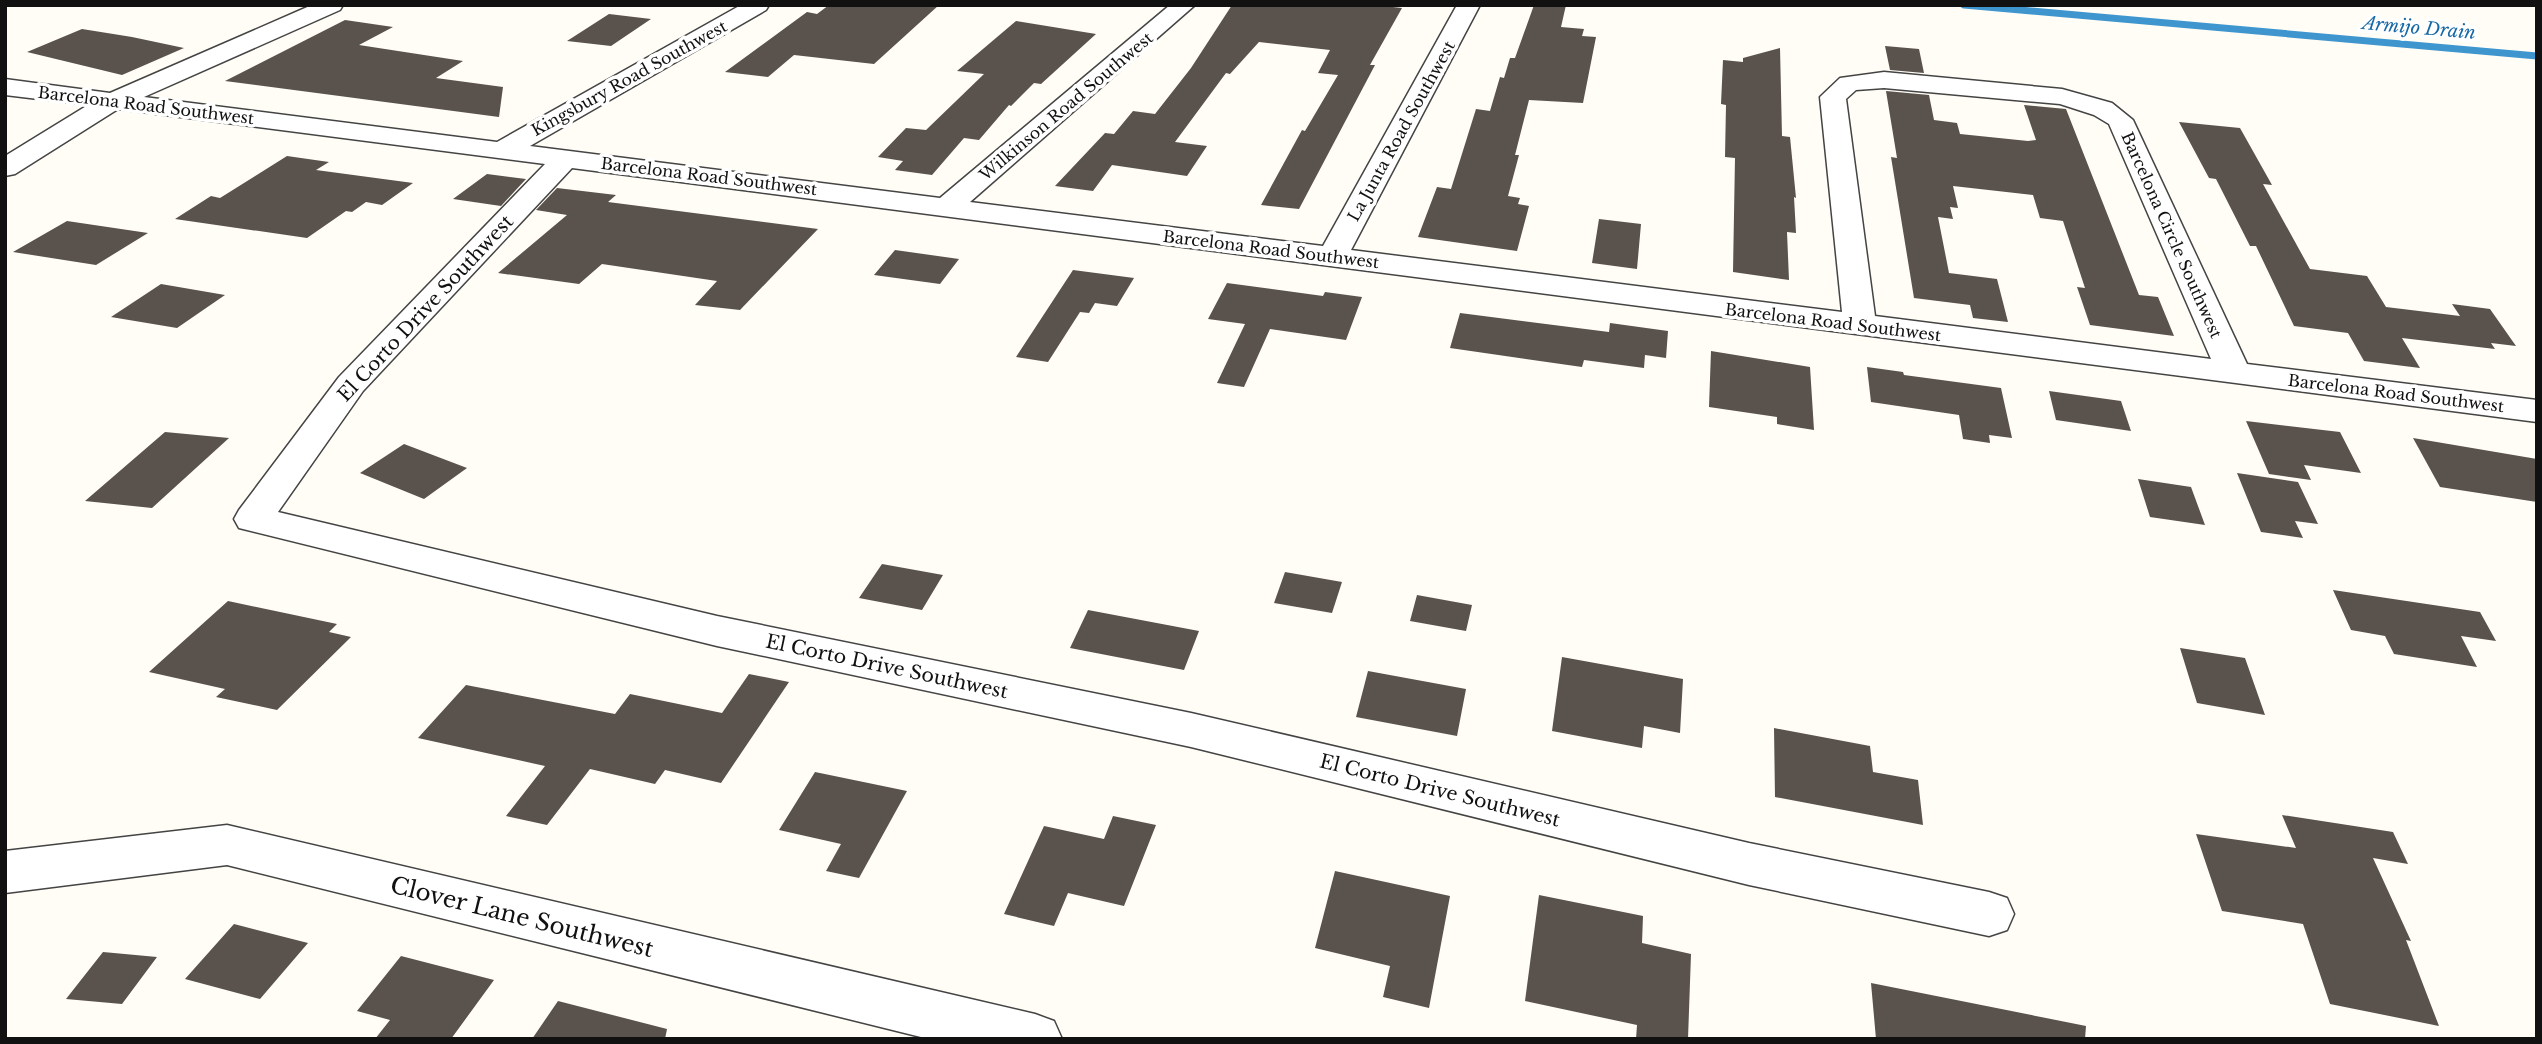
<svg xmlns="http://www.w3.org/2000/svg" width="2542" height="1044" viewBox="0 0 2542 1044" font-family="'Libre Baskerville',serif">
<rect width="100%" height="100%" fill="#fffdf5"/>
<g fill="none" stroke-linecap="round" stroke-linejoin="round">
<path stroke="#3f96cf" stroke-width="7" d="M1964,5L2537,56"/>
</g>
<path fill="#5a524d" d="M829,5H939L874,64L794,55L768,77L725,72L807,12L817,14Z
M1232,5H1375L1402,8L1370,65H1375L1299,209L1261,205L1302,130L1305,131L1338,75L1318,73L1330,50L1259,42L1230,74L1226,73L1175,142L1207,146L1187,176L1112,165L1093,191L1055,186L1105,133L1114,134L1133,111L1155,114L1191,68Z
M1534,5H1566L1561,27L1584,29L1582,36L1596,37L1583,103L1529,100L1515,155H1519L1508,196L1520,198L1518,204L1529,206L1517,251L1418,237L1437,187L1451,189L1476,109L1490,111L1500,77L1504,78L1510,58H1515Z
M609,14L651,19L611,46L567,41Z
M345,20L393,27L359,45L463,61L436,78L503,87L499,117L225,81Z
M1016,21L1096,34L1041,84L1034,83L1011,106L1009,105L979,140L964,138L932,175L895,170L903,161L878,157L906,128L926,130L984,74L957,71Z
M82,29L132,37L184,48L122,75L27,52Z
M1885,46L1919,49L1924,73L1890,70Z
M1780,48L1782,136L1790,137L1796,198L1794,197L1796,233L1787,232L1789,280L1733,272L1735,158L1725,157L1726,105L1721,104L1723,60L1743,62V58Z
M1886,91L1929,95L1934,120L1957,123L1960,134L2028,141L2036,140L2024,105L2066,109L2139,295L2158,297L2174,336L2090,325L2077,287L2085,288L2063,221L2040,218L2033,195L1953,186L1958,208L1950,207L1953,219L1938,217L1949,273L1997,279L2008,322L1973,318L1970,305L1914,298L1891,157L1897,158Z
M2179,122L2240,128L2272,185L2263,184L2310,269L2367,276L2386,307L2460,316L2452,304L2490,309L2516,346L2491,343L2495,349L2402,338L2420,368L2364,361L2348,333L2294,326L2256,246H2250L2216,179L2209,178Z
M287,156L329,162L316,170L413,183L382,205L366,202L352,212L346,211L307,238L175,219L211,196L220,198Z
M487,174L526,179L501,206L453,199Z
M557,188L616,195L608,202L818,229L740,310L695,305L717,281L602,264L579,284L498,273L567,215L536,210Z
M1599,219L1641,224L1637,269L1592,263Z
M67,221L148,233L96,265L13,252Z
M895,250L959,259L940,284L874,275Z
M1073,270L1134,278L1117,306L1095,303L1089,313L1080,312L1048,362L1016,357Z
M1227,283L1323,296L1325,292L1362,297L1346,340L1270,329L1244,387L1217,383L1245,324L1208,319Z
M161,284L225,295L177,328L111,317Z
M1460,313L1609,332L1610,323L1668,331L1666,358L1645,355L1644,368L1584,360L1582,367L1450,348Z
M1711,351L1810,367L1814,430L1777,424V417L1709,407Z
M1867,367L1903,372L1904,375L2001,388L2012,438L1989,435L1990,443L1963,439L1959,415L1871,402Z
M2049,391L2121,401L2131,431L2056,420Z
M2246,421L2340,432L2361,473L2304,465L2311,480L2269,474Z
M165,432L229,438L152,508L85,501Z
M2413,438L2537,459V502L2440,487Z
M404,444L467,468L424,499L360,473Z
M2237,473L2298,482L2318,524L2295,521L2303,538L2261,532Z
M2138,479L2191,487L2205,525L2150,517Z
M882,564L943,575L922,610L859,598Z
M1285,572L1342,582L1332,613L1274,603Z
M2333,590L2480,612L2496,641L2461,636L2477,667L2394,654L2385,636L2351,630Z
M1417,595L1472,605L1466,631L1410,621Z
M228,601L337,624L329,632L351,637L277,710L216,697L225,689L149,672Z
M1088,610L1199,631L1184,670L1070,648Z
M2180,648L2245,658L2265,715L2197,703Z
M1562,657L1683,679L1680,733L1644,726L1642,748L1552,731Z
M1368,671L1466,689L1457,736L1356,717Z
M749,674L789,682L721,783L665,770L655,784L590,769L547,825L506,816L545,766L418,738L466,685L615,714L630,694L722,713Z
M1774,728L1870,746L1873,772L1918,780L1923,825L1775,797Z
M815,772L907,791L859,878L826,871L841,844L779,830Z
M2282,815L2393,832L2408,864L2373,858L2411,941L2406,940L2439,1026L2330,1004L2303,924L2222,911L2196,834L2296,848Z
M1113,816L1156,825L1124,906L1068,893L1054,926L1004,914L1044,826L1104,839Z
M1335,871L1450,896L1429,1008L1383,997L1390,966L1315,948Z
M1539,895L1643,916L1642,943L1691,954L1688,1039H1636L1637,1025L1525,1001Z
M234,924L308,943L260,999L185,979Z
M103,952L157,957L122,1004L66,999Z
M401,956L494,980L451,1039H375L390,1020L357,1011Z
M1871,983L2086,1026L2085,1039H1876Z
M558,1001L667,1029L665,1039H532Z"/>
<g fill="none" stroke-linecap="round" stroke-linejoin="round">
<defs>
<path id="minor" d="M312,5H343L340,10L144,97L497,142L741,5H769L766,10L530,146L940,198L1170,5H1195L970,202L1323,246L1457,5H1480L1351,250L1842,312L1820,97L1840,78L1884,72L2062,89L2112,103L2133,120L2247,364L2537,400V422L572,168L363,391L278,512L717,616L1191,713L1749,843L1989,892L2007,898L2014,914L2007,930L1989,936L1749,885L1191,747L717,646L239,528L234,519L239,510L339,377L545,164L118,109L15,174L5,176V156L88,105L5,95V79L110,93ZM1884,88L2060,104L2094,115L2109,124L2211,359L1875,316L1846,99L1856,90Z
M227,825L1035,1014L1054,1021L1062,1039H929L227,865L5,893V851Z"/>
</defs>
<use href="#minor" stroke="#444" stroke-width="3"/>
<use href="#minor" fill="#fff" fill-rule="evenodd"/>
</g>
<g text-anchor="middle" stroke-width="7" stroke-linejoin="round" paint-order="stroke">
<g font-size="16" fill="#111" stroke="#fff">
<text transform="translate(629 78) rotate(-29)" y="6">Kingsbury Road Southwest</text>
<text transform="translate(146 105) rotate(7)" y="6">Barcelona Road Southwest</text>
<text transform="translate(1066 106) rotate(-40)" y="6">Wilkinson Road Southwest</text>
<text transform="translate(1401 131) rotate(-61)" y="6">La Junta Road Southwest</text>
<text transform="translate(709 176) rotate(7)" y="6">Barcelona Road Southwest</text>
<text transform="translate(2172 235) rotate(66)" y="6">Barcelona Circle Southwest</text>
<text transform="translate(1271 249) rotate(7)" y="6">Barcelona Road Southwest</text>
<text transform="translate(1833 322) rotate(7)" y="6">Barcelona Road Southwest</text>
<text transform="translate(2396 393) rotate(7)" y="6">Barcelona Road Southwest</text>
</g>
<g font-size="18" font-style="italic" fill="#1768a6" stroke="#fff">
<text transform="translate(2419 28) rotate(5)" y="6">Armijo Drain</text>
</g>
<g font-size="19" fill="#111" stroke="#fff">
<text transform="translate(425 308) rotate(-47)" y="7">El Corto Drive Southwest</text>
<text transform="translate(887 666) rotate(12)" y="7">El Corto Drive Southwest</text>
<text transform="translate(1440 790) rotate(14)" y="7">El Corto Drive Southwest</text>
</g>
<g font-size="23" fill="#111" stroke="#fff">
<text transform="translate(522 917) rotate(14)" y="8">Clover Lane Southwest</text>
</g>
</g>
<rect width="2542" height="1044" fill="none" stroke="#111111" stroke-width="14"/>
</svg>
